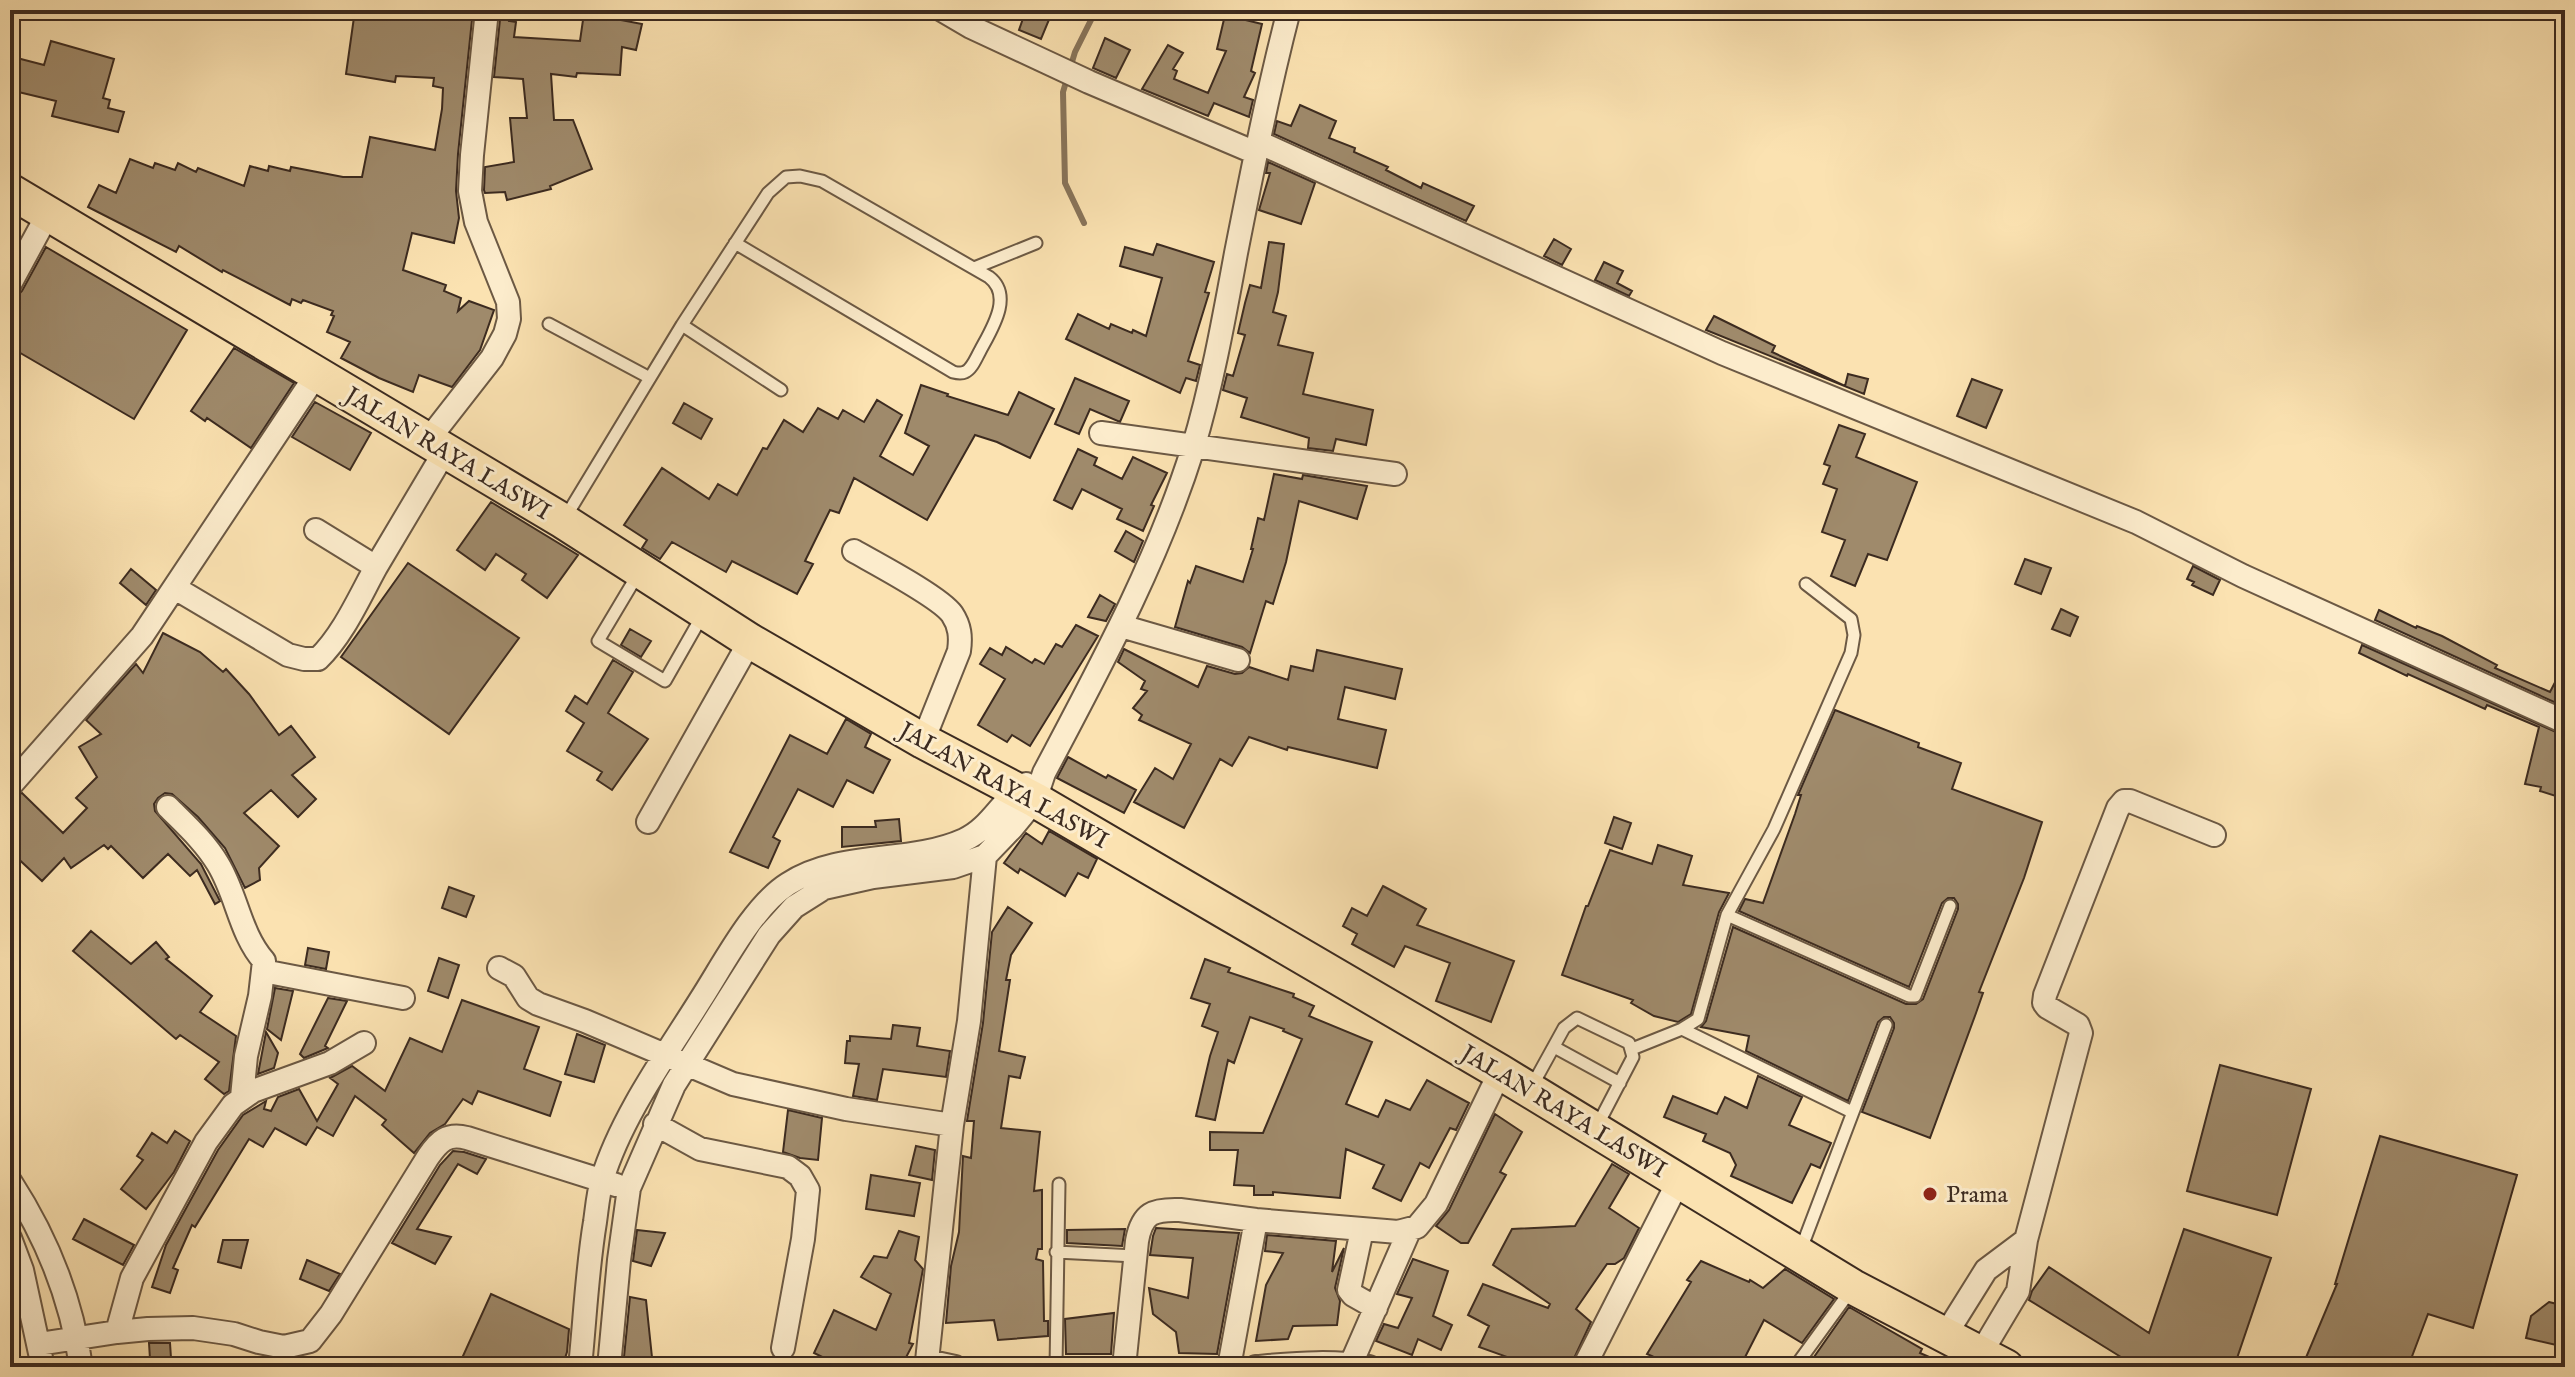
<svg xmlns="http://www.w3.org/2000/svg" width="2575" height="1377" viewBox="0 0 2575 1377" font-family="'IM FELL English',serif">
<rect width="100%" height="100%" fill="#fbe2b1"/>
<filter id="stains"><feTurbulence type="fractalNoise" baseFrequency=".0025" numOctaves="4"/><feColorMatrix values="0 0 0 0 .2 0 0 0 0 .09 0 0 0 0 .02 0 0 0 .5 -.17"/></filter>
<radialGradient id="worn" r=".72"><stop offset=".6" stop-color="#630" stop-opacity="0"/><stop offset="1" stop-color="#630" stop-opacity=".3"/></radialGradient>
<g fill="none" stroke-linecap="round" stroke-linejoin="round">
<path stroke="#88745a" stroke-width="6" d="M1084,223L1065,183L1063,92L1075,52L1096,10"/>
</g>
<path fill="#9f8a6b" stroke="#3c2b20" stroke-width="2" d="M355,10H473L458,154L456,191L459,218L454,243L412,233L403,270L446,285L444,291L461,298L458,311L469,301L494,310L480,350L452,387L419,375L413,392L379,378L341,358L350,342L327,332L334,316L331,315L333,311L303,300L301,303L292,299L290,305L223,270L222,272L179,246L176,252L88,207L99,185L116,193L130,159L153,168L155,163L175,170L178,163L196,172L198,168L244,186L250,166L268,171L269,166L290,171L291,167L343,177H362L370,137L435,150L442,109L443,88L433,86L434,78L396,76L395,82L346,74Z
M501,10H511L509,21L516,22L514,37L580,41L584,13L642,24L636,50L622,47L620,75L577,73L576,77L551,74L554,120H573L592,169L550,186L551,189L507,200L505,192L485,193L484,190L485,167L514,162L510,118H527L523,79L494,77Z
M1026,10H1053L1041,39L1019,30Z
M1225,15L1262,24L1251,71L1255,73L1244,97L1253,100L1249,117L1214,103L1208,116L1142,89L1168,45L1183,53L1173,69L1177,71L1174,79L1208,93L1226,51L1217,49Z
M1105,38L1130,50L1116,78L1093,68Z
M51,41L114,59L103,98L110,100L108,108L124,112L118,132L52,116L56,101L10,90L17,58L44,65Z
M1300,105L1336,121L1329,138L1355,148L1354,152L1388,167L1386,170L1421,188L1423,183L1474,206L1466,221L1274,134L1277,121L1291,126Z
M1268,162L1315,183L1301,224L1259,210L1270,173H1266Z
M1554,239L1571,249L1562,265L1544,256Z
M1269,242L1284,244L1278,292L1273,312L1286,316L1278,345L1313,353L1303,394L1373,410L1366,445L1336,439L1333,451L1308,448L1309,438L1241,417L1247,398L1223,390L1227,374L1233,376L1245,335L1238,333L1245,303L1250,285L1261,288Z
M1157,244L1214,262L1205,292L1209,293L1188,361L1200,365L1196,381L1186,378L1180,393L1066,339L1078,314L1109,329L1111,324L1132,333L1133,330L1146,336L1162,278L1120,266L1125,247L1153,255Z
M46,247L187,330L134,419L10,347V298L17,296L22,291Z
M1604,262L1623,271L1617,283L1632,291L1629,296L1595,280Z
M1714,316L1775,346L1772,352L1845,386L1848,374L1868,379L1864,394L1706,330Z
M234,348L294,383L251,448L207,418L205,421L191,411Z
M1075,378L1129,401L1120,422L1090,409L1079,434L1055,424Z
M1972,379L2002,390L1986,428L1957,416Z
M921,385L948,394L947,396L1008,415L1019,392L1054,409L1030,458L997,442L975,435L927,520L854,478L839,513L830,510L805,561L813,564L797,594L732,561L726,572L672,542L660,559L642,548L647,540L624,525L662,468L709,499L718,484L737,495L763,448L767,449L784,420L803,432L818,408L838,419L843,410L864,422L877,400L902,415L880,456L913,475L929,446L905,433Z
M315,402L371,433L350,470L292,437Z
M684,403L712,419L701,439L673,423Z
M1839,425L1865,434L1856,457L1917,482L1887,560L1868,554L1855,586L1831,576L1845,540L1822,532L1837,489L1823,484L1830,466L1824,464Z
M1078,449L1097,458L1094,465L1122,479L1133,457L1167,473L1151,505L1154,506L1143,531L1117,519L1122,509L1082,489L1072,509L1054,500Z
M1274,474L1302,479L1303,475L1367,486L1357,519L1299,501L1286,562L1273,604L1266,601L1250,653L1242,647L1175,627L1188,581L1190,583L1196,566L1243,582L1253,549H1251L1258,518L1264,520Z
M491,502L578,555L547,598L522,580L526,574L496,554L485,570L457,550Z
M1126,531L1143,541L1134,562L1115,551Z
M2025,559L2051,568L2041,594L2015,584Z
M408,563L519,638L449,734L341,657Z
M2193,566L2220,580L2213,595L2192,585L2194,582L2187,579Z
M131,569L156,590L146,605L120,583Z
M1100,595L1115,604L1106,621L1088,617Z
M2061,609L2078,617L2070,636L2052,629Z
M2379,610L2416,628L2417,626L2442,636L2497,665L2495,668L2550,692L2565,663V707L2375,620Z
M1076,625L1098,636L1030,746L1012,735L1007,742L978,725L1005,679L980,664L990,648L1002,655L1006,647L1032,663L1035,659L1044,664L1056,644L1062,647Z
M630,629L651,641L641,657L621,645Z
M163,633L200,652L223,672L226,669L249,694L279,735L291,726L315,757L292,775L316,799L298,817L271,790L244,813L279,846L259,868L260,880L245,888L225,848L198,817L172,794L165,793L158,798L154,804L155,811L201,864L220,901L215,904L197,870L190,876L168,854L143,878L111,846L108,849L104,845L71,868L64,858L42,881L10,851V800L22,793L63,833L87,808L76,798L97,777L79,747L101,734L86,720L136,664L143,673Z
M2362,645L2565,736V799L2540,791L2541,787L2525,784L2539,727L2487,705L2485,709L2408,674L2407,676L2359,653Z
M1124,649L1198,687L1207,666L1235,674L1242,673L1249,667L1288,680L1291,666L1313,671L1317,650L1402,669L1395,699L1345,687L1338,719L1386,730L1377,768L1288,747L1287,750L1249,737L1232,766L1220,759L1184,828L1134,802L1155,768L1173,779L1191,744L1139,720L1142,715L1133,708L1147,691L1141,689L1145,681L1118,662Z
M613,660L633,672L608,713L648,739L612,790L597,780L602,772L567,751L584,723L566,711L575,696L587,704Z
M1835,710L1919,743L1918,747L1961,763L1952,789L2042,822L2024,878L1979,992L1983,993L1976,1013L1930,1138L1862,1112L1894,1028V1023L1890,1017H1884L1878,1022L1848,1101L1746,1051L1749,1036L1701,1027L1706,1021L1733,927L1906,1004H1916L1923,999L1958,909V904L1954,898H1948L1942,903L1909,987L1739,911L1745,899L1763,903L1795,814L1801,795H1798Z
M846,719L871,734L865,747L890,760L873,793L847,780L833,807L798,789L773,837L780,841L768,868L730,852L790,735L827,754Z
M1068,757L1106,778L1108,775L1136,790L1124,813L1057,778Z
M1614,817L1631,823L1622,849L1605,843Z
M899,819L901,841L842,847V827H876L875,821Z
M1049,831L1097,859L1088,878L1078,873L1065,896L1020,869L1018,873L1004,863L1026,833L1042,844Z
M1658,845L1692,856L1683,885L1729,893L1719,912L1691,1014L1678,1022L1654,1016L1631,1003L1633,1000L1562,975L1586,906H1588L1610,850L1652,864Z
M1383,886L1426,909L1417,925L1514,961L1491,1022L1436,1001L1450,963L1405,946L1394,967L1352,944L1357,934L1343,926L1352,908L1367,916Z
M449,887L474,896L466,917L442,908Z
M1008,907L1032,923L1011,955L1006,980H1010L999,1051L1025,1057L1020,1078L1009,1076L1001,1128L1040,1132L1034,1191L1042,1190V1249H1038L1036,1259L1043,1261L1044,1321H1048V1336L998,1340L994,1320L946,1323L951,1266L959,1232L963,1156L971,1158L974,1121H967L983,1023L992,932Z
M91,931L131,964L156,942L169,957L166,959L212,996L200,1012L236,1036L229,1091L224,1094L205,1079L219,1062L180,1035L176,1039L73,951Z
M308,948L329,952L326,969L305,965Z
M439,958L459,965L448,998L428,991Z
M1205,959L1230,968L1228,972L1294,994L1293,997L1314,1006L1309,1016L1372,1042L1346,1104L1378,1117L1386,1100L1410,1110L1427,1080L1469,1103L1456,1130L1450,1128L1429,1168L1420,1163L1401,1201L1373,1188L1384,1165L1346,1149L1340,1198L1273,1192V1195H1254V1186L1234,1185L1238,1150H1210V1132L1263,1133L1302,1039L1283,1031L1284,1029L1250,1017L1234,1063L1228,1060L1215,1120L1196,1116L1210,1056L1218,1032L1202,1026L1210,1004L1191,998Z
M275,988L293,991L281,1040L267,1029Z
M328,998L347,1001L325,1046L328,1048L304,1058L300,1054Z
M462,1000L539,1027L524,1069L561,1082L550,1116L478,1091L472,1104L463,1099L445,1124L430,1133L414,1153L382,1125L386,1120L355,1096L333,1136L317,1127L306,1145L275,1128L263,1147L249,1139L195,1227L192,1225L173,1268L178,1270L170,1293L152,1287L166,1245L218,1150L243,1115L266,1101L264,1109L271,1111L278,1097L299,1089L317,1121L338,1084L330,1078L352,1066L385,1091L410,1038L442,1052Z
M893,1025L920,1028L917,1046L950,1051L946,1077L883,1069L877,1100L853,1096L859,1064L845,1063L847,1041H850V1036L891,1039Z
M266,1032L278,1053L274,1068L258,1074Z
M577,1034L605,1045L594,1082L565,1074Z
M2220,1065L2311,1089L2277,1215L2187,1191Z
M1758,1076L1802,1097L1789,1125L1831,1143L1820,1168L1811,1164L1792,1203L1731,1176L1736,1165L1730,1153L1703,1141L1706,1134L1664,1117L1673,1096L1717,1114L1725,1097L1747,1108Z
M788,1110L822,1118L818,1160L800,1158L783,1152Z
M1495,1114L1522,1132L1500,1172L1506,1175L1468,1243H1461L1436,1226L1449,1210Z
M175,1131L190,1141L174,1172L146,1209L121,1189L143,1160L137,1156L152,1133L167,1143Z
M2380,1136L2517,1175L2473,1328L2428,1314L2408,1367H2302L2337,1284H2335Z
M916,1146L935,1150L932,1180L909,1175Z
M453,1151L464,1152L486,1159L477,1174L458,1164L417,1229L451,1237L435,1264L392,1243L440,1165Z
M1612,1164L1629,1174L1609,1208L1639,1228L1624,1258L1615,1264H1607L1576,1309L1591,1322L1570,1367H1535L1479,1347L1489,1326L1468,1315L1483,1284L1548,1308L1550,1304L1493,1265L1512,1229L1575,1226Z
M871,1175L920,1183L914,1216L866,1209Z
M84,1219L134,1245L123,1265L73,1239Z
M1156,1228L1239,1233L1217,1354L1179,1353L1176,1332L1153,1314L1149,1288L1188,1298L1193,1258L1150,1255L1153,1236Z
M1125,1229L1122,1246L1067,1243V1230Z
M2184,1229L2271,1258L2234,1367H2158L2130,1358L2129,1362L2029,1300L2032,1291L2049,1267L2149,1333Z
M637,1230L665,1233L651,1266L633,1261Z
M899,1231L919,1237L915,1260L923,1269L909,1343L913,1344L901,1367H843L814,1353L834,1310L876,1330L891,1294L861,1277L874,1256L887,1258Z
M1267,1235L1336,1241L1332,1272L1344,1248L1335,1288L1340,1301L1337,1325L1293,1326L1288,1339L1256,1341L1266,1285L1283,1253L1265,1251Z
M223,1240H248L241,1268L218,1262Z
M1413,1259L1448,1271L1433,1316L1452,1325L1441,1350L1418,1339L1412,1355L1376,1341L1384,1324L1398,1328L1412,1298L1397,1294Z
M307,1260L340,1274L329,1291L300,1279Z
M1701,1261L1749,1282L1750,1280L1763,1288L1785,1269L1834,1299L1802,1343L1764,1320L1740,1367H1641L1652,1356L1647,1354L1691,1282L1687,1280Z
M491,1294L569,1329L567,1352L562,1367H458Z
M630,1297L646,1300L653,1367H623Z
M2549,1302L2565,1306V1347L2526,1338L2531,1316Z
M1849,1307L1922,1349L1920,1353L1952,1367H1807Z
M1114,1313L1111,1354H1066L1065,1319Z
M149,1343H170L171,1358L150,1359Z"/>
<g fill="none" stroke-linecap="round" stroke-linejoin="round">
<defs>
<path id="lane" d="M974,268L1036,243
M549,324L650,378
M682,325L781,390
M565,518L682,325L768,193L786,177L800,176L822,181L989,277C1014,296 991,330 980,351C976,358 972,369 965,372C961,374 957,373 953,372L735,243
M638,574L598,641L665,681L702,616
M1727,915L1909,996H1915L1950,906
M1682,1029L1852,1112
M1554,1047L1620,1083
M1632,1049L1682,1029L1698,1019L1727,915L1774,829L1851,653L1854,635L1851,619L1806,584
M1532,1086L1564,1028L1577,1018L1629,1043L1633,1057L1596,1128
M1801,1249L1886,1025
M1056,1252L1135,1256
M1056,1367L1059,1184
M1795,1367L1851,1290"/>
<path id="street" d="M942,10L971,27L1089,82L1256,153
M1258,142L1722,353L2136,522L2243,576L2565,722
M10,284L49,212
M1101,433L1395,474
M428,440L492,358L505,334L509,319L508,302L476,222L470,191L472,155L487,10
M316,530L376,567L445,451
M854,551C875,563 940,597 952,614C960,626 961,637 959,651L923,741
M175,588L288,655L304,659H318C343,635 359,598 376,567
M1121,626L1238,660
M10,786L142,636L316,375
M168,807C186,825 205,842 218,864C237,895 240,934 264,961L260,996L246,1056L242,1097
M648,822L750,641
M499,968L514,976L528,998L538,1004L585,1021L733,1084L846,1109L952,1125
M263,971L403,998
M655,1124L700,1149L788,1167L800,1176L808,1190L803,1239L783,1348
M10,1181C47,1238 72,1300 81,1367
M1362,1230L1349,1290L1353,1295L1376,1308
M10,1238L22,1270L43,1367
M117,1332L148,1329L193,1328L234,1334L259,1342L284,1347L310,1341L331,1314L428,1157C439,1141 447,1133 467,1138L616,1185
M1946,1334L1986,1270L2026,1240
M39,1344L117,1332L132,1278L206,1142L233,1105L253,1091L330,1063L364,1043
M1981,1353L2018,1291L2026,1240L2081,1033L2078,1025L2047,1007L2044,1003L2045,995L2118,808L2124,801H2130L2214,835
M1351,1364L1409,1231
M580,1367C585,1319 587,1270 595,1222C597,1208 598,1194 602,1180C621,1117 666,1055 701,999C723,965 753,906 788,884C840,850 908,865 964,840C991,828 1002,799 1026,784
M609,1367L619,1260L629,1188L674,1085L769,935L794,907L824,888L873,877L953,867L985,856L1012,828L1035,800L1044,773C1100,667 1157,563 1193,448C1212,385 1224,318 1236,253C1252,172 1268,91 1289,10
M955,1367L927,1361L952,1125L969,1021L985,856
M1124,1367L1137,1241C1142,1213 1153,1209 1180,1210L1256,1220L1398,1232L1417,1227L1436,1204L1500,1072
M1229,1367L1256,1220
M1256,1367C1293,1364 1332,1360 1369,1367
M1584,1367L1679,1180"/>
<path id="primary" d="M10,191L563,521L750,641L923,741L1035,800L1500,1072L1853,1287L2006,1367"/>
</defs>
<use href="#lane" stroke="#6c5944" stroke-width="15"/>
<use href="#street" stroke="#6c5944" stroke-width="26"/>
<use href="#primary" stroke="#3c2b20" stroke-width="38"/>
<use href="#lane" stroke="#fceccc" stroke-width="11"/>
<use href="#street" stroke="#fceccc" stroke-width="22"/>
<use href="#primary" stroke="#fbe2b1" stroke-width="34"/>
</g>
<circle fill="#8f2418" stroke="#fceccc" stroke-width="3" cx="1930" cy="1194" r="8"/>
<g text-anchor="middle" stroke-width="6" stroke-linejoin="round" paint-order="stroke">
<g font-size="24" fill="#3c2b20" stroke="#fceccc">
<text transform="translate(448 453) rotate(31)" y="8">JALAN RAYA LASWI</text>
<text transform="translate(1004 785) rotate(29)" y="8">JALAN RAYA LASWI</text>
<text transform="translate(1564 1111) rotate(31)" y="8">JALAN RAYA LASWI</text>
</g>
<g font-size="24" fill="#3c2b20" stroke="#fceccc" text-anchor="start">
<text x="1946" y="1202">Prama</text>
</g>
</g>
<rect width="2575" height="1377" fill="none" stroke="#fbe2b1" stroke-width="40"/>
<rect x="12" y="12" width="2551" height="1353" fill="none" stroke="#3c2b20" stroke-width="4"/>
<rect x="20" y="20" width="2535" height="1337" fill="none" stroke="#3c2b20" stroke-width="2"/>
<rect width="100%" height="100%" filter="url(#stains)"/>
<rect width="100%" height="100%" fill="url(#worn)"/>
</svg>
